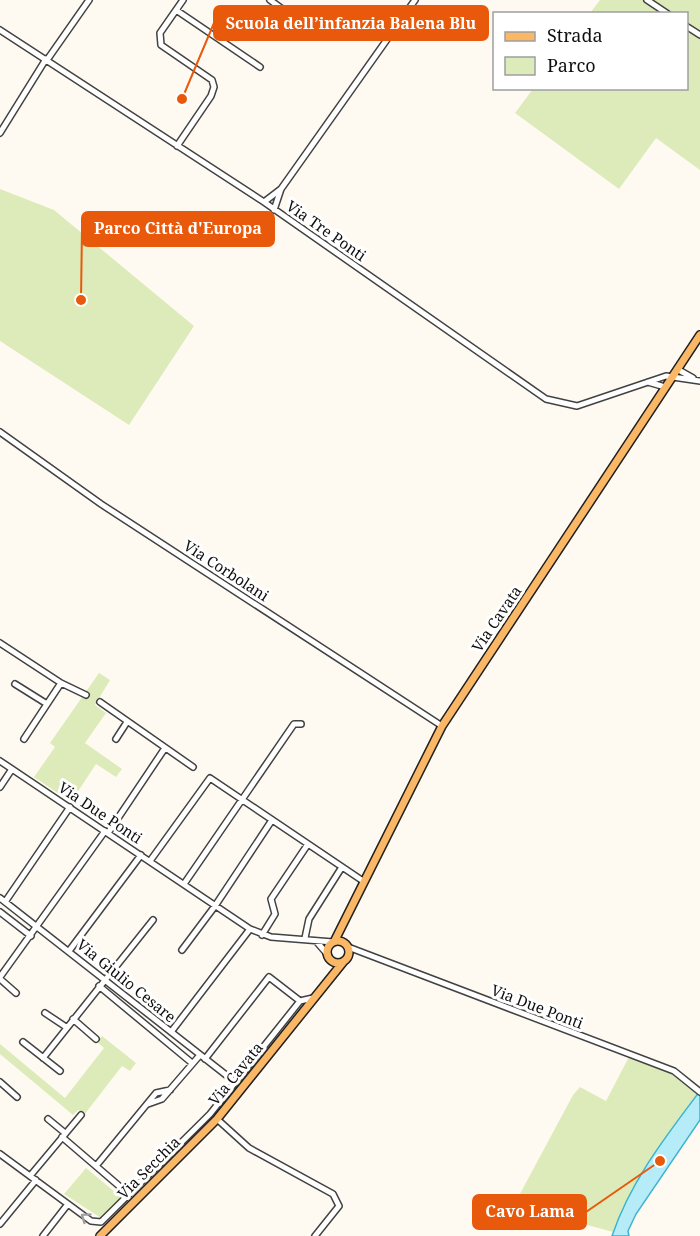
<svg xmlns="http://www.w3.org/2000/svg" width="700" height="1236" viewBox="0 0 700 1236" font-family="'Noto Serif',serif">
<rect width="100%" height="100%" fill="#fffaf1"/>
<path fill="#ddebba" d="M600,0H700V170L656,138L619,189L515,113L533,89L686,88V14L590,13Z
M0,189L54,210L194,326L129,425L0,341Z
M99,673L110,680L95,705L106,713L85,743L122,769L116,777L96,764L71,802L34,777L55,747L50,743Z
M102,1036L136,1063L130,1071L122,1066L84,1115L78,1110L73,1115L0,1054V1044L65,1098L104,1048L97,1042Z
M630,1055L700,1087V1091C667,1135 631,1180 613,1232L514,1205L573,1095L580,1087L606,1101Z
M86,1168L121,1197L101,1218L64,1194Z"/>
<path fill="#b5ecf7" stroke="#3bb3d0" stroke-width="1.5" d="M700,1091V1120L636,1214L628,1231L629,1236H612C630,1182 666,1136 700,1091Z"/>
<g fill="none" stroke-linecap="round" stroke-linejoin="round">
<defs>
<path id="minor" d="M270,0L292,16
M647,0L668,14
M176,10L260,67
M686,26L700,35
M0,30L264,202L546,399L577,406L666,376L700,381
M47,60L89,0
M0,133L46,59
M177,146L211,96L214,87L212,80L161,45L160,33L183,0
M264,202L281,189L415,0
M274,210L281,189
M677,369L693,378
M648,382L665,387
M0,432L101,504L442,726
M0,643L61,683L86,695
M15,684L47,704
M100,702L193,767
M24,739L61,683
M116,739L127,722
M0,761L250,929L271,937L333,942
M0,787L12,769
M108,833L165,748
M150,861L210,778L363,881
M184,884L294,724H301
M0,898L235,1082
M5,902L70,807
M0,912L31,936
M262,935L275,914L271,899L308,844
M305,938L309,919L342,867
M316,941L328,955
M348,947L674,1071L700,1092
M182,950L215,906L272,820
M69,951L141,855
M0,977L105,831
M0,979L16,993
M99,986L192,1063
M45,1013L66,1027
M73,1019L96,1039
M171,1032L250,929
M23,1042L60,1071
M43,1058L153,920
M205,1059L269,977L300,1001
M0,1082L17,1097
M148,1104L162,1099L200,1055
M48,1119L65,1133
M217,1119L249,1148L333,1194L339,1206L315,1236
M62,1137L125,1191
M0,1154L91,1221L101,1222L210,1114L300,1001L313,998
M96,1166L156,1093L170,1090
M30,1176L81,1115
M0,1224L36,1180
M43,1236L68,1204"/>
<path id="major" d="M335,940L442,726L700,335
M327 952a11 11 0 1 1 22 0a11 11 0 1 1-22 0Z
M100,1236L217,1119L344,961"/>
</defs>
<use href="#minor" stroke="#424242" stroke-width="8"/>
<use href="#major" stroke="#202020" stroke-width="10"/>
<use href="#minor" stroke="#fff" stroke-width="5"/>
<use href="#major" stroke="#fab866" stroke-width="7"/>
</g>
<defs><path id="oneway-chevron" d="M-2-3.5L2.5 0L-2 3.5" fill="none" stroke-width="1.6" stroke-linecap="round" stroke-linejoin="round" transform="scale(1.5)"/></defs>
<use stroke="#9f9f9f" href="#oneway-chevron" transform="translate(85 1217) rotate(-145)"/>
<g text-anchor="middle" stroke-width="6" stroke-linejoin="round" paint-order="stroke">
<g font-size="15" fill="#0f0f0f" stroke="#fff">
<text transform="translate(326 231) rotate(35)" y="5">Via Tre Ponti</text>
<text transform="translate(226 571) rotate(33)" y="5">Via Corbolani</text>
<text transform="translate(497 619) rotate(-56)" y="5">Via Cavata</text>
<text transform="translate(100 813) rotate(34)" y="5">Via Due Ponti</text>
<text transform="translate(126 981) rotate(39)" y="5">Via Giulio Cesare</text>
<text transform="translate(537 1007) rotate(21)" y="5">Via Due Ponti</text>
<text transform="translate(236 1074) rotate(-51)" y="5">Via Cavata</text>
<text transform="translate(149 1168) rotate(-45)" y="5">Via Secchia</text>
</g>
</g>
<path fill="none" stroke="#e8590c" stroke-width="2" d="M182 99L214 23M81 300L82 229M660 1161L586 1212"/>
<g fill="#e8590c" stroke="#fff" stroke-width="2">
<circle cx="182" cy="99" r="6"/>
<circle cx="81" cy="300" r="6"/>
<circle cx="660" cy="1161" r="6"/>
</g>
<g fill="#e8590c" stroke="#e8590c" stroke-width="2">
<rect x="214" y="6" width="274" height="34" rx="6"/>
<rect x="82" y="212" width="192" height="34" rx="6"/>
<rect x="473" y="1195" width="113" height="34" rx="6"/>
</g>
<g font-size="16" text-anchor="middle" font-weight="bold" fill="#fff">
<text x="351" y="29">Scuola dell’infanzia Balena Blu</text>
<text x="178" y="234">Parco Città d'Europa</text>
<text x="530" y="1217">Cavo Lama</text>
</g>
<rect x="493" y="12" width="195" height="78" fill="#ffffff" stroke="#9f9f9f" stroke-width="1.5"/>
<rect x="505" y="32" width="30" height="9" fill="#fab866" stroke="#9f9f9f" stroke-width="1.5"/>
<text x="547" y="42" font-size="18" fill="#0f0f0f">Strada</text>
<rect x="505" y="57" width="30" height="18" fill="#ddebba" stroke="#9f9f9f" stroke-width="1.5"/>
<text x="547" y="72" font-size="18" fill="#0f0f0f">Parco</text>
</svg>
